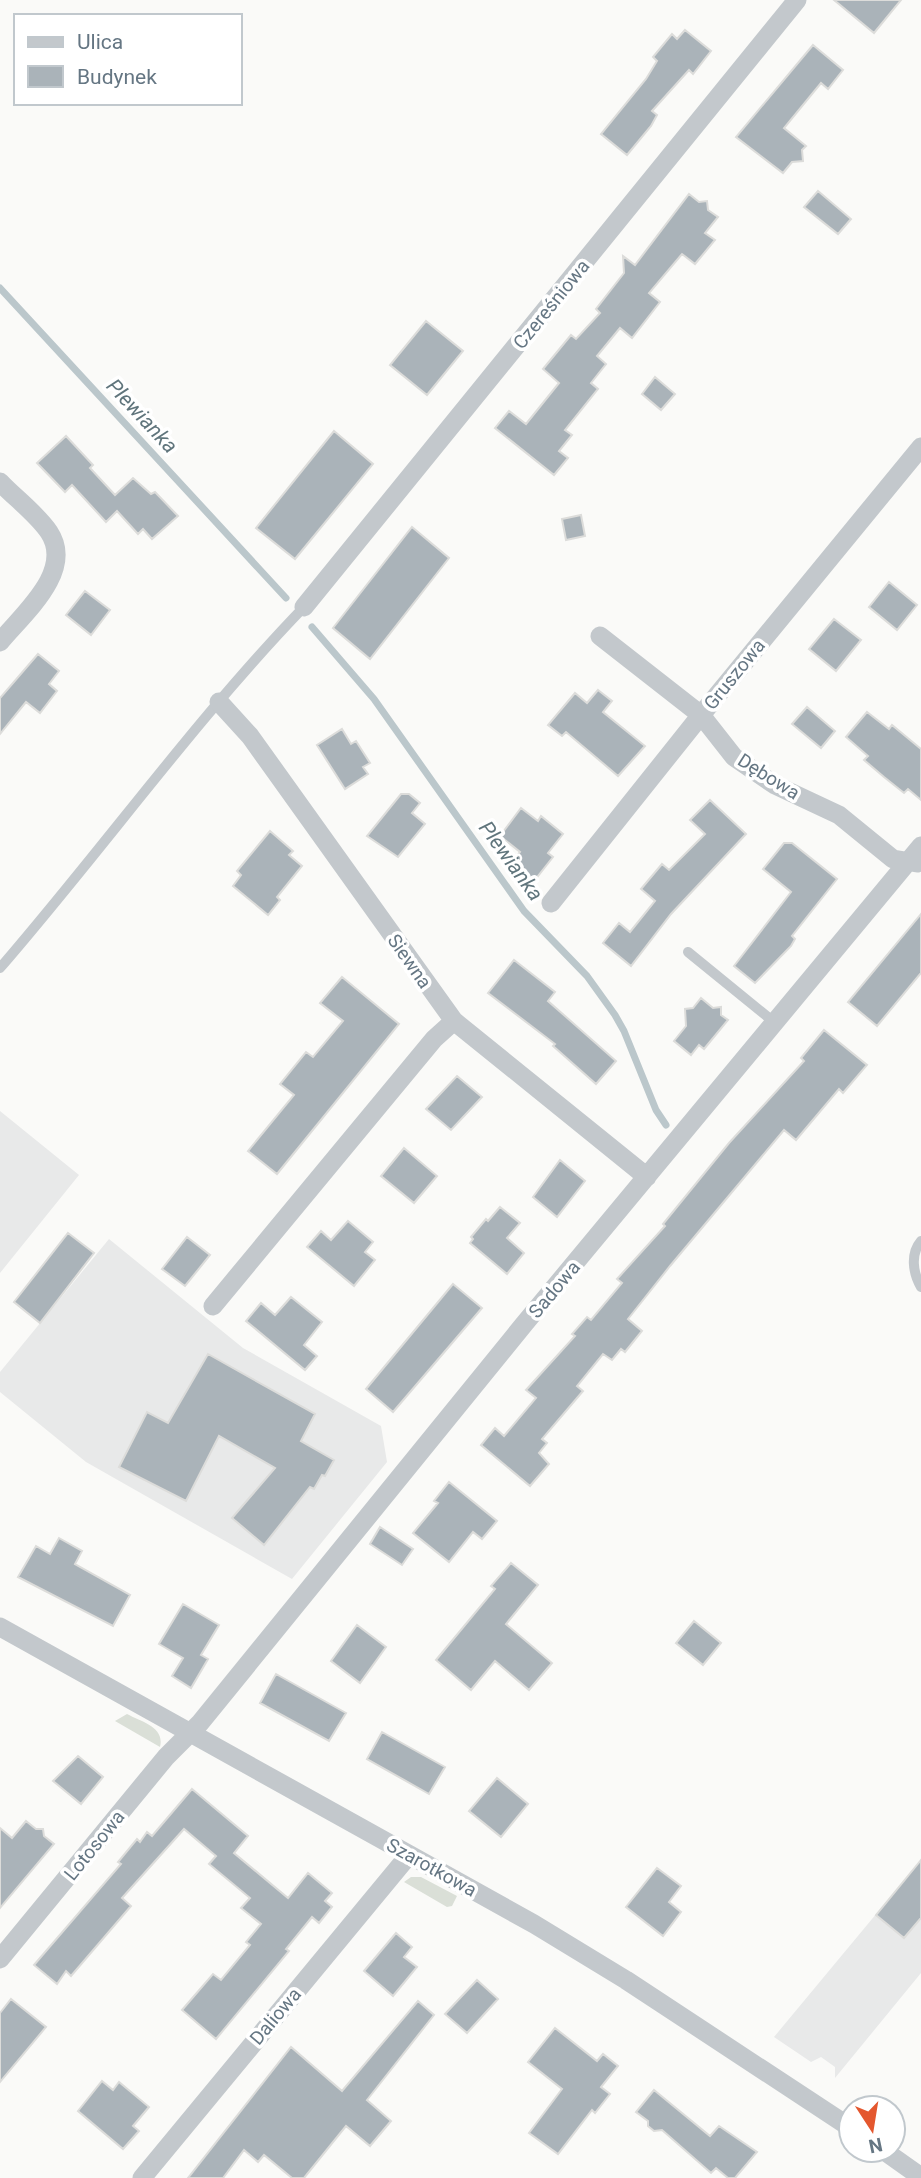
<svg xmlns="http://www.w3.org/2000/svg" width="921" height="2178" viewBox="0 0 921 2178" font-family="Roboto,sans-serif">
<rect width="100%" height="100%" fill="#fafaf8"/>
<path fill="#e8e9e9" d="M0,1111L79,1175L0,1273Z
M109,1239L243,1348L381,1426L387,1462L292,1579L86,1462L0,1392V1372Z
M921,1860V1973L835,2078V2067L821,2057L811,2062L774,2037Z"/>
<path fill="#dadfd7" d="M127,1714C142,1722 165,1727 160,1747L115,1721Z
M411,1877H421L457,1896L452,1906L447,1907L404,1882Z"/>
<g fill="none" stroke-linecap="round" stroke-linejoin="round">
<path stroke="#bbc7cb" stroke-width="7" d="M0,288L286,598
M312,627L374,699L524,911L587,976L615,1015L624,1031L656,1110L666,1125"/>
</g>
<path fill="#aab3b9" stroke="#dcdcda" stroke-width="2" d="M834,0H901L874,33Z
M685,30L711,51L693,74L689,70L652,111L657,115L651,126L627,155L601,134L646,79L657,61L653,57L672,34L677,39Z
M813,45L843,70L828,89L821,83L784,128L806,146L802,150L803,161L792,162L783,173L736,137Z
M818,191L851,219L838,234L804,207Z
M689,194L699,202L707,201L708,210L718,217L705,233L715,240L695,264L682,254L649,293L660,302L632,338L620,328L597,356L606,364L591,383L598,389L565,430L572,435L559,451L568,458L554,475L495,428L509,411L526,424L559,383L543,369L571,335L576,339L600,313L596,309L624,273L623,256L635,265Z
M426,321L463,351L427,395L390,365Z
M655,377L675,394L661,410L642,394Z
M334,431L373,464L295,559L256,528Z
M66,436L93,465L90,468L115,495L133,478L151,494L155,492L178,516L152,539L143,529L138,534L117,511L106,522L72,485L65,492L37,463Z
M581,515L585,536L566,540L562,519Z
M412,527L449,558L370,659L333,628Z
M889,582L917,605L897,630L869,607Z
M85,591L110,610L91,635L66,615Z
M834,619L861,640L836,671L809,649Z
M38,654L59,671L49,684L57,691L40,713L26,702L0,734V698Z
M598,690L612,701L603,712L645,746L618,776L566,732L562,736L548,725L575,693L587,703Z
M807,707L835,731L821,748L792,724Z
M867,712L889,729L892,725L921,749V800L908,789L904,793L884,777L864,760L868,756L846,737Z
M342,729L351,744L356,741L370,763L363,767L368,774L345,789L317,745Z
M401,794H409L420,803L412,813L425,824L398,857L367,836Z
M710,800L746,834L671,914L631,966L603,943L619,923L630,932L655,901L641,889L662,864L669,870L705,834L690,820Z
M521,808L538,821L541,816L563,834L548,853L553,857L534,881L511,863L520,852L500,836Z
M270,831L293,851L289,855L302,866L277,897L280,900L268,915L233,886L241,875L237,871Z
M784,843H792L837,879L792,936L795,939L791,946L755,983L734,966L791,892L763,869Z
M921,914V973L877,1026L848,1002Z
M514,960L555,992L548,1001L616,1061L596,1084L553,1046L555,1044L488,993Z
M342,977L399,1024L277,1174L248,1151L294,1095L280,1084L306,1052L313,1057L343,1021L320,1003Z
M701,998L713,1008L721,1007V1015L728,1020L704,1049L699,1045L691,1055L674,1041L686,1026L685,1009L693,1008Z
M824,1030L867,1065L843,1093L839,1089L796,1140L784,1130L670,1266L628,1319L642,1331L625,1352L621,1349L612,1360L603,1354L577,1386L583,1391L542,1439L547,1443L539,1453L549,1464L530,1486L481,1445L495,1428L504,1436L536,1398L526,1390L575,1336L572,1334L587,1317L591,1320L622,1283L617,1279L665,1226L663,1224L729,1143L804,1061L801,1058Z
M457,1076L482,1097L451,1130L426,1109Z
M404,1148L437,1176L414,1203L381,1176Z
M560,1160L585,1181L557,1217L533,1197Z
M500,1207L520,1223L507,1238L524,1253L507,1274L470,1243L473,1239L471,1237L486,1219L488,1221Z
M348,1221L373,1242L365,1252L375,1260L354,1286L307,1247L321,1231L331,1240Z
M68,1233L94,1253L40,1323L14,1302Z
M187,1237L210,1255L185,1286L162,1269Z
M453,1284L482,1308L393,1412L366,1389Z
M291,1297L322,1322L304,1345L317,1356L305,1370L246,1321L261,1303L275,1315Z
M208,1354L315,1414L301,1441L334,1460L325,1476L322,1475L314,1489L310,1487L264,1545L232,1518L275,1468L219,1436L186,1501L119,1467L147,1412L168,1423Z
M449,1482L497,1521L482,1539L473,1532L449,1562L413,1533L438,1503L434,1501Z
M380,1527L413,1549L402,1565L370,1544Z
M59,1538L82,1551L75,1564L130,1595L113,1626L18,1577L36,1546L50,1554Z
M511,1563L538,1585L506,1624L552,1663L529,1690L495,1661L471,1690L436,1660L495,1589L491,1586Z
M183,1604L219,1625L201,1655L208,1659L191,1688L172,1676L183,1658L159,1644Z
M694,1621L721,1643L703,1665L676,1643Z
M357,1625L386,1647L360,1683L331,1661Z
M276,1674L346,1713L329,1741L260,1703Z
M382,1732L445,1767L429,1794L367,1759Z
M78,1756L103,1777L81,1804L53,1781Z
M497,1778L528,1804L501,1837L469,1811Z
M192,1789L248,1836L234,1853L288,1898L308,1873L332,1893L325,1901L332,1907L319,1923L312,1917L286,1949L289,1951L216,2039L182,2010L213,1974L221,1980L250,1945L246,1942L261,1924L241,1908L250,1898L209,1864L216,1856L184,1829L122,1898L131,1906L71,1976L66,1971L57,1984L34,1965L121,1864L118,1862L137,1839L140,1842L147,1832L152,1836Z
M26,1821L36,1829H43L44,1836L54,1844L0,1908V1828L12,1838Z
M921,1860V1918L904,1938L876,1915Z
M657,1868L681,1886L669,1902L681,1912L663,1936L626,1907Z
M396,1933L412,1947L404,1957L417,1967L393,1996L364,1971Z
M477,1980L498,1999L467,2033L445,2014Z
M11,1999L46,2027L0,2082V2013Z
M418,2001L434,2015L367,2100L391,2121L370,2146L346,2126L304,2178H292L264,2155L258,2162L244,2150L223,2178H188L291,2047L342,2091Z
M555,2028L597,2061L603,2054L618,2066L601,2087L610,2094L595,2113L592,2110L558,2154L529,2133L562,2089L528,2062Z
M102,2081L113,2090L119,2082L149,2107L133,2126L139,2131L123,2149L78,2111Z
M654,2090L710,2136L719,2126L757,2152L735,2178H728L716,2168L711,2173L662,2130L654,2131L648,2126V2121L636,2112Z"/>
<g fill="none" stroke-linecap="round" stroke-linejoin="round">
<path stroke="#c3c8cc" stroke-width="10" d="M688,952L774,1022
M0,968C103,849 195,720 304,607
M921,1241C910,1254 913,1273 921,1287"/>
<path stroke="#c3c8cc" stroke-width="19" d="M0,482C15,498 37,514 49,532C75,571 23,614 0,642
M304,607L797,0
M600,636L701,715L734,757L775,785L839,815L893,859L917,863
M219,702L250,736L454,1021L647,1177
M551,903L701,715L921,447
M213,1306L434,1039L454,1021
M0,1627L534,1924L626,1980L851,2128
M0,1959L166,1757L200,1723L525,1323L921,846
M883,2150L921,2177
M142,2178L409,1855"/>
</g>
<g text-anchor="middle" stroke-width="7" stroke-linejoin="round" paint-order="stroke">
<g font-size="19" fill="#657683" stroke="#fff">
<text transform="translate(551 304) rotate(-51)" y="7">Czereśniowa</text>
<text transform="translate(734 674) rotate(-51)" y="7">Gruszowa</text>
<text transform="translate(769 776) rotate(32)" y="7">Dębowa</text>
<text transform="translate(410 961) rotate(55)" y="7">Siewna</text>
<text transform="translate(554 1289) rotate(-50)" y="7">Sadowa</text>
<text transform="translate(94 1845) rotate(-51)" y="7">Lotosowa</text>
<text transform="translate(432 1867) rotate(29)" y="7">Szarotkowa</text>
<text transform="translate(275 2016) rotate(-50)" y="7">Daliowa</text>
</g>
<g font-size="21" font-style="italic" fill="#60757c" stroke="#fff">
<text transform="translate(142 416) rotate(47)" y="7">Plewianka</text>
<text transform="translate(511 861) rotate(54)" y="7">Plewianka</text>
</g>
</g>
<rect x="14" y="14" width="228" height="91" fill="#ffffff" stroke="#c1c8cd" stroke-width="2"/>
<rect x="28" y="37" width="35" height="10" fill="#c3c8cc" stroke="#c1c8cd" stroke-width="2"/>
<text x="77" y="49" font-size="21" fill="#657683">Ulica</text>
<rect x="28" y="66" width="35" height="21" fill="#aab3b9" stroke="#c1c8cd" stroke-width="2"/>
<text x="77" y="84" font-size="21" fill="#657683">Budynek</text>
<g transform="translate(872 2129) rotate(168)"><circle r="33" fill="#ffffff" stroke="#c1c8cd" stroke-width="2"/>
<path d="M0-5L12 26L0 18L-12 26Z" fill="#e4572e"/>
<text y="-10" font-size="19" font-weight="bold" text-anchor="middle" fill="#657683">N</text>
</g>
</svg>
